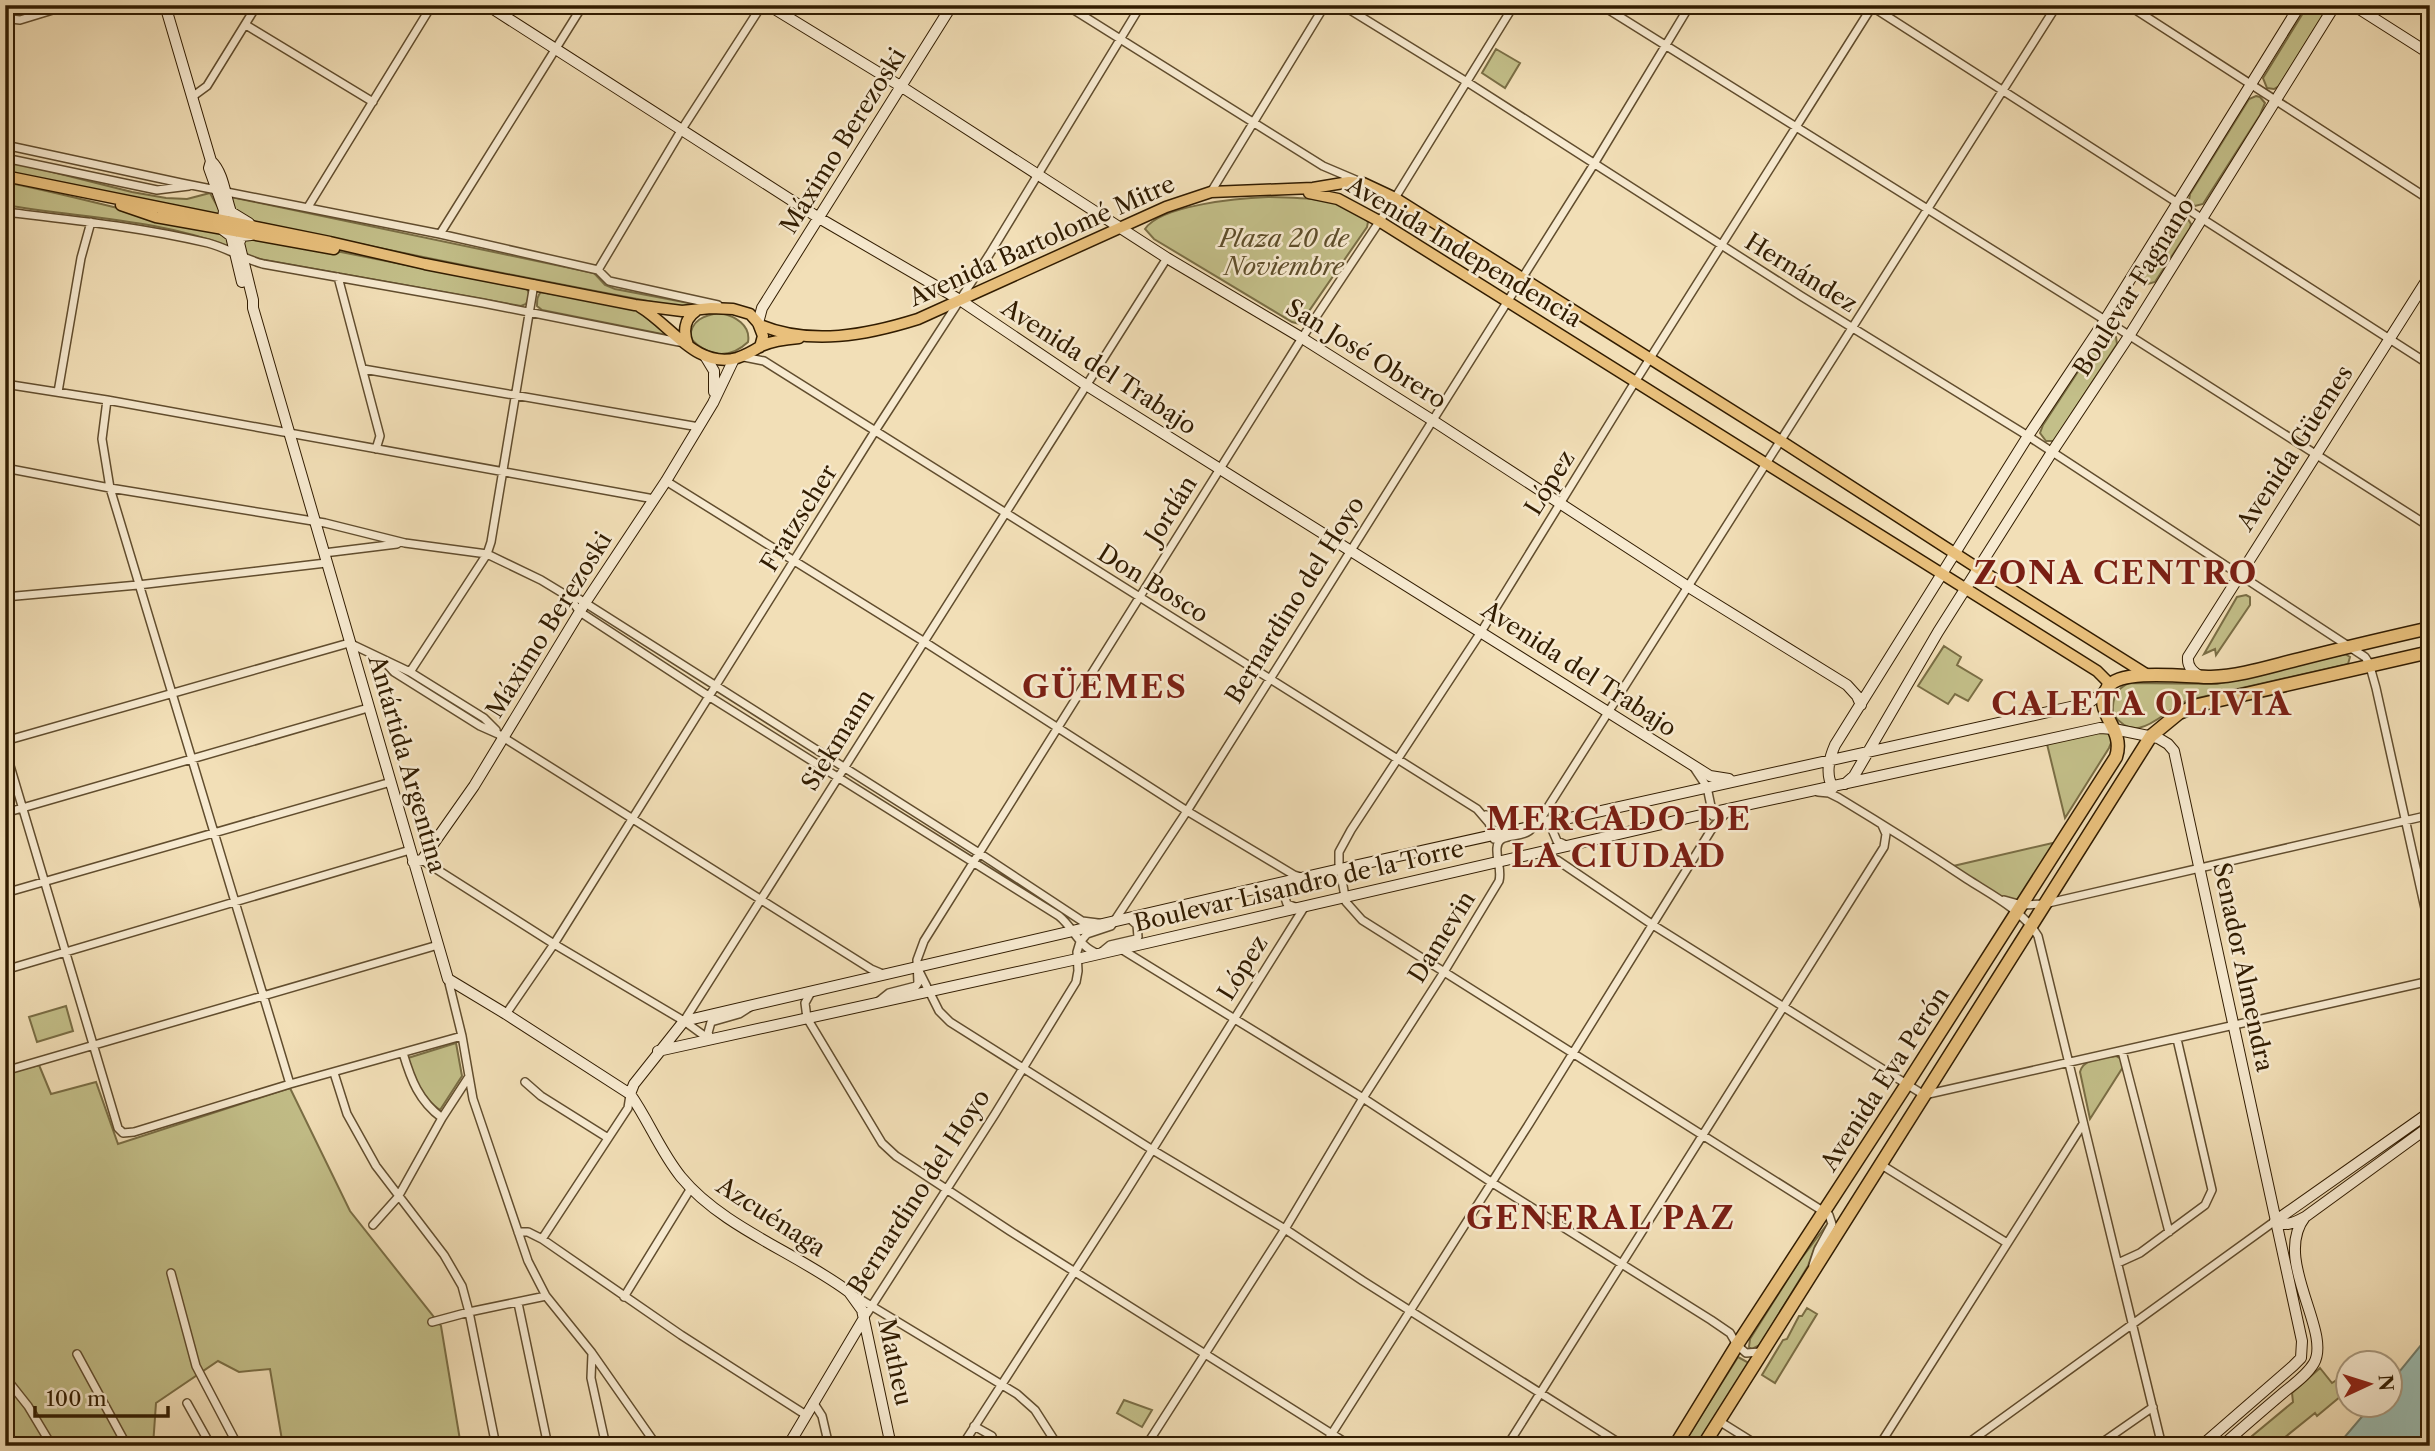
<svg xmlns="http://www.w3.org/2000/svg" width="2435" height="1451" viewBox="0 0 2435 1451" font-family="'Libre Caslon Text',serif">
<rect width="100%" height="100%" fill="#f2dfb7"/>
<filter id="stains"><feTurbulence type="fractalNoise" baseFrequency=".00286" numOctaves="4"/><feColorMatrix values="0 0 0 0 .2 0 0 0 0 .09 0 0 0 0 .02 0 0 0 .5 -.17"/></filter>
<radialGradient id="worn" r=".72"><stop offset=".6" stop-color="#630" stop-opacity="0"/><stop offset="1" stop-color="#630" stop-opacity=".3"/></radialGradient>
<path fill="#c3bf89" stroke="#7a6e45" stroke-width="2" d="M2308,5H2330L2279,86L2274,89L2267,88L2263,78Z
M1496,49L1520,63L1505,88L1482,73Z
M2256,96L2260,97L2265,103L2260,115L2203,204L2195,206L2189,200L2190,194L2249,99Z
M5,160L132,192L166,198L187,199L210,193L221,213L220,216L5,172Z
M5,182C80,197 152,218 227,234L230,247C159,219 80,218 5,205Z
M231,197L594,273L605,285L615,289L694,304L685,308C540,281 395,252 251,221L235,211Z
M1268,197C1297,198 1349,196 1368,222L1367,227L1300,324L1292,322L1154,239L1145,229C1161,205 1240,198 1268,197Z
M2177,216H2186L2191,224L2190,228L2155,282L2144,285L2140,273Z
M243,237L341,252L527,289L530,295L526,304L521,306L249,257L245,255Z
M541,292L636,309L667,335L542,310L537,306C537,300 537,296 541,292Z
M720,313C735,316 751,325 748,342C729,360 708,357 690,338C691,320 704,315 720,313Z
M2104,332L2112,333L2116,337L2117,344L2054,441H2046L2040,433L2043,425Z
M2246,595L2250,597V605L2216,655L2215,649L2204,654L2237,597Z
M1944,646L1961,657L1957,665L1982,680L1968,701L1955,694L1948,704L1918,686Z
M2345,654L2350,657L2348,664L2189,700C2163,709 2138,749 2113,714C2112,700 2115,689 2129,683L2217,684Z
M2100,728L2116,731L2109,748L2065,818L2046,740Z
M2057,842L2022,905L2003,900L1949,867Z
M66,1006L73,1031L37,1042L29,1017Z
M456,1043L462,1076L440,1110C421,1097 415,1079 408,1058Z
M2116,1056L2121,1059L2123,1067L2090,1119L2080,1072C2083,1058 2104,1058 2116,1056Z
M39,1065L51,1094L96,1082L118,1144L290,1088L350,1211L441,1326L461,1446H283L270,1369L239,1372L218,1361L156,1403L153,1446H5V1074Z
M1828,1223V1227L1815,1246L1808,1266L1760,1345L1752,1349L1749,1347L1750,1339L1798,1263Z
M1807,1308L1817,1314L1775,1383L1762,1375L1783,1340L1787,1339L1799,1316H1802Z
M1738,1357L1749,1363L1696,1446H1682Z
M2320,1368L2332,1383L2347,1373V1391L2317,1416L2315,1413L2274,1446H2240L2293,1402L2292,1393Z
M1124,1400L1152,1410L1142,1427L1117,1413Z"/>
<path fill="#9bbcb1" stroke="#717c6b" stroke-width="2" d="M2430,1334V1446H2337L2371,1406H2390V1383Z"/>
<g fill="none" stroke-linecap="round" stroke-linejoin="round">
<defs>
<path id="street" d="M1066,5L1323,166L1356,180
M1342,5L1467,82L1801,296L2028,436L2365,657L2369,663L2376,688L2430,931
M1601,5L2105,320L2430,527
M2128,5L2430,200
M1871,6L2430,365
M5,7L11,19L20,20L69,5
M246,25L373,102
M192,97L207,86L257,5
M5,145L181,183L440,234L598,270L609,281L718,305
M5,158L157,190L189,186
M1211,192L1325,5
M308,207L432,5
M5,212C73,220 141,227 208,243C227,248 244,259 263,264L483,303L679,342
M440,234L583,5
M598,270L682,129L762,5
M338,277L380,436L376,449
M744,357L764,361L1477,809L1489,823L1494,839
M363,369L699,427
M5,384L107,400L654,499
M58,392L81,258L91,222
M107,400L102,439L110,488L290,1084
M5,468L110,488L325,523L405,543L487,554L541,580L569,597L579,599L979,853L1082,921L1098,923
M666,481L923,641L1187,811L1294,875L1301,877
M324,553L397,544
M5,597L138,585L326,563
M569,597L580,612L710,697L1059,916C1074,928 1079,948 1099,954L1110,945L1136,939L1138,937L1137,925L1129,918
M383,660L394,672L480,726L498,734L871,969L883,974
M410,672L487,554L491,542L534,284
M5,741L349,643L410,672L484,718L496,730
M5,749L118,1128L123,1133L134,1132L290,1084L462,1036
M1695,769L1707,787L1713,816
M1818,792L1829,793L1839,798C1882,824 1925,851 1967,879C1992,895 2022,910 2038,936L2162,1446
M5,813L368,708
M1486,815L1499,824L1512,829
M1548,820L1557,841L1566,845
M1539,853L1557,860L1653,925L1924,1095L2430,981
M422,860L554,944L684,1021L710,1040
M5,893L391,782
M2004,900L2022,905L2044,904L2430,815
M1295,907L1287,904L1283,892L1285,890L1316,881L1325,873
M1121,949L1363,1098L1491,1182L1711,1320L1730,1333L1737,1345L1746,1353L1761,1352
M5,970L410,850
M919,971L939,1011L950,1022L1151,1149L1285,1229L1363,1281L1624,1446
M448,979L462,1036L473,1099L528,1261L546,1296L592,1353L657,1446
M811,992L805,1003L807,1018L882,1143L896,1156L1010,1231L1351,1446
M879,1001L889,993L916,986L918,983L917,960L924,941L1302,338L1395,198L1514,5
M506,1014L554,944L875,431L989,255L1141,5
M684,1021L1167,258
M711,1040L708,1033L711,1022L739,1014L750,1007
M2122,1051L2169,1232
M403,1053C411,1080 419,1101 442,1118
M5,1071L438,945
M334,1073L347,1114L376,1166L444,1255L462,1286L469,1312L496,1446
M525,1082L541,1096L608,1138
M1880,1164L2007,1243
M373,1225L398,1197L442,1118L468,1078
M518,1232H528L542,1239L681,1335L806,1415
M542,1239L628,1108L630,1095
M2118,1263L2140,1253L2205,1205L2212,1190L2177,1039
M1813,1265L1818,1250L1832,1224L1829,1215L1362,920L1346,902L1339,864V852L1351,830L1481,632L1630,390L1873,5
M171,1273L196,1366L238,1446
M850,1293L1017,1394L1035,1410L1058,1446
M624,1297L691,1188
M518,1303L548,1446
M864,1318L995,1114L1076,982L1078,971L1077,952L1080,942L1087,934L1111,926L1187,811L1594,164L1690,5
M432,1322L469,1312L546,1296
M77,1354L127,1446
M592,1354L591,1378L606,1446
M5,1377L28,1406L52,1446
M813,1402L822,1416L829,1446
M187,1403L211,1446
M1719,1421L1759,1446
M974,1426L992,1436L994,1446
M962,1446L1124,1195L1305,906
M1146,1446L1285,1229L1363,1098L1444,972L1499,881C1502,869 1496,860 1497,848C1498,832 1519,839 1529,831C1534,827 1539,820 1543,815L2057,5
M1324,1446L1529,1124L1713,827L1724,815L1731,811
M1507,1446L1884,847L1886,834L1882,825
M1879,1446L2083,1124
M1964,1446L2275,1221
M2097,1446L2153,1407"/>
<path id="secondary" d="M165,5L211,161C224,173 225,196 231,212L249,223
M487,5L819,218L960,300L1086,385L1710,776L1729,779
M768,5L902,87L1167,258L1302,338L1432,420L1687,586L1847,685L1857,696L1861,705
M2353,5L2430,54
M211,161L209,168L224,210L223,220
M223,230L231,236L242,282
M251,235L242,236L239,243L253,300V308L448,979L506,1014L630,1094C649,1121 660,1151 681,1177C722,1227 797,1253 849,1292L862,1310L891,1446
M758,323L762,308L952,5
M705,356L714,371V392
M2201,677C2193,672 2187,667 2188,657L2430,275
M1845,784L1854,776L1938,632L2052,452L2129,336L2335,5
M1833,788C1825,774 1829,759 1835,745L2028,436L2105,320L2300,5
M413,862L422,860L474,786L585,603L666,481L713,403L734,359
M658,1051L1077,959L1714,812L2100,728L2114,729L2158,738L2168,744L2174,751L2302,1341L2301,1358L2293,1366L2201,1446
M630,1094L634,1084L684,1021L1340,869L2075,706L2090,702L2106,690
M2275,1221L2430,1112
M2275,1221C2285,1227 2294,1223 2305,1217L2430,1126
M788,1446L864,1318
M2222,1446C2242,1428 2263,1410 2283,1393C2294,1384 2307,1375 2314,1363C2332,1331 2272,1259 2305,1217"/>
<path id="primary" d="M5,176L330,242L425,264L635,305L682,311L711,308L733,309L750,314L758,323L763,336L760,347
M1309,193L1338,199L1379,221L2097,671L2107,681L2108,687
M121,205L156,217L334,249
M640,307C671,325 696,369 737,358C746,355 753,351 761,346C772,341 786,339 799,338
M760,325C811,346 867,335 918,319L1166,207L1211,192L1313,188L1349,182L1363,183L1395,198L1781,441L1979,569L2146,674
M688,345C683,332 684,319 696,311"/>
<path id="highway" d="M1675,1446L1737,1345L1907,1084L2116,757C2126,727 2091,713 2108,687C2121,668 2188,677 2211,677C2241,676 2271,666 2300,659C2343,648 2386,638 2430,628
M1703,1446L2151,736L2179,713L2198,705L2430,652"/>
</defs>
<use href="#street" stroke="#614d2e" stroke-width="10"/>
<use href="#secondary" stroke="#311c01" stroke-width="12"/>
<use href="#primary" stroke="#311c01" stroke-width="13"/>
<use href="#highway" stroke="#311c01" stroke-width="15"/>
<use href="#street" stroke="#f7ead0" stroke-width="7"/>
<use href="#secondary" stroke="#f7ead0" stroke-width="10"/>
<use href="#primary" stroke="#e9c07c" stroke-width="10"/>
<use href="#highway" stroke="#e9c07c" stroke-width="12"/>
</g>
<g text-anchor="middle" stroke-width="5" stroke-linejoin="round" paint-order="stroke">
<g font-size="24" fill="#311c01" stroke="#f7ead0">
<text transform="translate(843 141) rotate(-58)" y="8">Máximo Berezoski</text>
<text transform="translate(1042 241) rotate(-24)" y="8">Avenida Bartolomé Mitre</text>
<text transform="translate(1464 252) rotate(31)" y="8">Avenida Independencia</text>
<text transform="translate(1801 273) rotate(32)" y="8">Hernández</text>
<text transform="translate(2134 287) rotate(-58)" y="8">Boulevar Fagnano</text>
<text transform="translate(1366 354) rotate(32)" y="8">San José Obrero</text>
<text transform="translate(1099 367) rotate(33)" y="8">Avenida del Trabajo</text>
<text transform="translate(2295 448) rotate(-57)" y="8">Avenida Güemes</text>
<text transform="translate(1550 483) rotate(-58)" y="8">López</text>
<text transform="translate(1171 510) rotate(-58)" y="8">Jordán</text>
<text transform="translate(799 518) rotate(-58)" y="8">Fratzscher</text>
<text transform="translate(1153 584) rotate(32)" y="8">Don Bosco</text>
<text transform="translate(1295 600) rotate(-58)" y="8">Bernardino del Hoyo</text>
<text transform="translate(549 625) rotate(-58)" y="8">Máximo Berezoski</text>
<text transform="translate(1579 669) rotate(33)" y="8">Avenida del Trabajo</text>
<text transform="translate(838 740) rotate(-58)" y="8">Siekmann</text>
<text transform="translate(407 764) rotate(74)" y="8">Antártida Argentina</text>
<text transform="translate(1299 886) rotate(-13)" y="8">Boulevar Lisandro de la Torre</text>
<text transform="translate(1442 937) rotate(-58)" y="8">Damevin</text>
<text transform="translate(2243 967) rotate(78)" y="8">Senador Almendra</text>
<text transform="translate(1243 968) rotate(-58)" y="8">López</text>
<text transform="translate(1885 1079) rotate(-57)" y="8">Avenida Eva Perón</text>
<text transform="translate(919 1192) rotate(-57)" y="8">Bernardino del Hoyo</text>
<text transform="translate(771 1217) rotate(33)" y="8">Azcuénaga</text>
<text transform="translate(895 1362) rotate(78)" y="8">Matheu</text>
</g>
<g font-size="24" font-style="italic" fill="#5d4d2a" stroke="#f7ead0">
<text x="1284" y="247">Plaza 20 de<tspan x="1284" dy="28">Noviembre</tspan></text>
</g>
<g font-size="32" font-weight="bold" letter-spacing="2" fill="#7a1f14" stroke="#f7ead0">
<text x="2116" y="584">ZONA CENTRO</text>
<text x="1105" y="698">GÜEMES</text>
<text x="2142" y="715">CALETA OLIVIA</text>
<text x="1619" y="830">MERCADO DE<tspan x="1619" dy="37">LA CIUDAD</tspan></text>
<text x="1601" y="1229">GENERAL PAZ</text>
</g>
</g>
<rect width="2435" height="1451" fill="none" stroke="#f2dfb7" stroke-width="28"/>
<rect x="7" y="7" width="2421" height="1437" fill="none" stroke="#311c01" stroke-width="3.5"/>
<rect x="14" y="14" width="2407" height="1423" fill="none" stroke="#311c01" stroke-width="2"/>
<g transform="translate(2369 1384) rotate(86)"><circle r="33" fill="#f7ead0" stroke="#a8987d" stroke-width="2"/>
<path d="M0-5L12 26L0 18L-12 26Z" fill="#8f2418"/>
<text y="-10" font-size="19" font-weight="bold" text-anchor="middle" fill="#311c01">N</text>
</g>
<path d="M35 1406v10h133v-10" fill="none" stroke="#311c01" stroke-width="3.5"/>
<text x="46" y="1406" font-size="21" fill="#311c01" stroke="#f7ead0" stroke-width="5" paint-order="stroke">100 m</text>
<rect width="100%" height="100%" filter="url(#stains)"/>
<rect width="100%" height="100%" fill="url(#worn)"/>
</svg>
